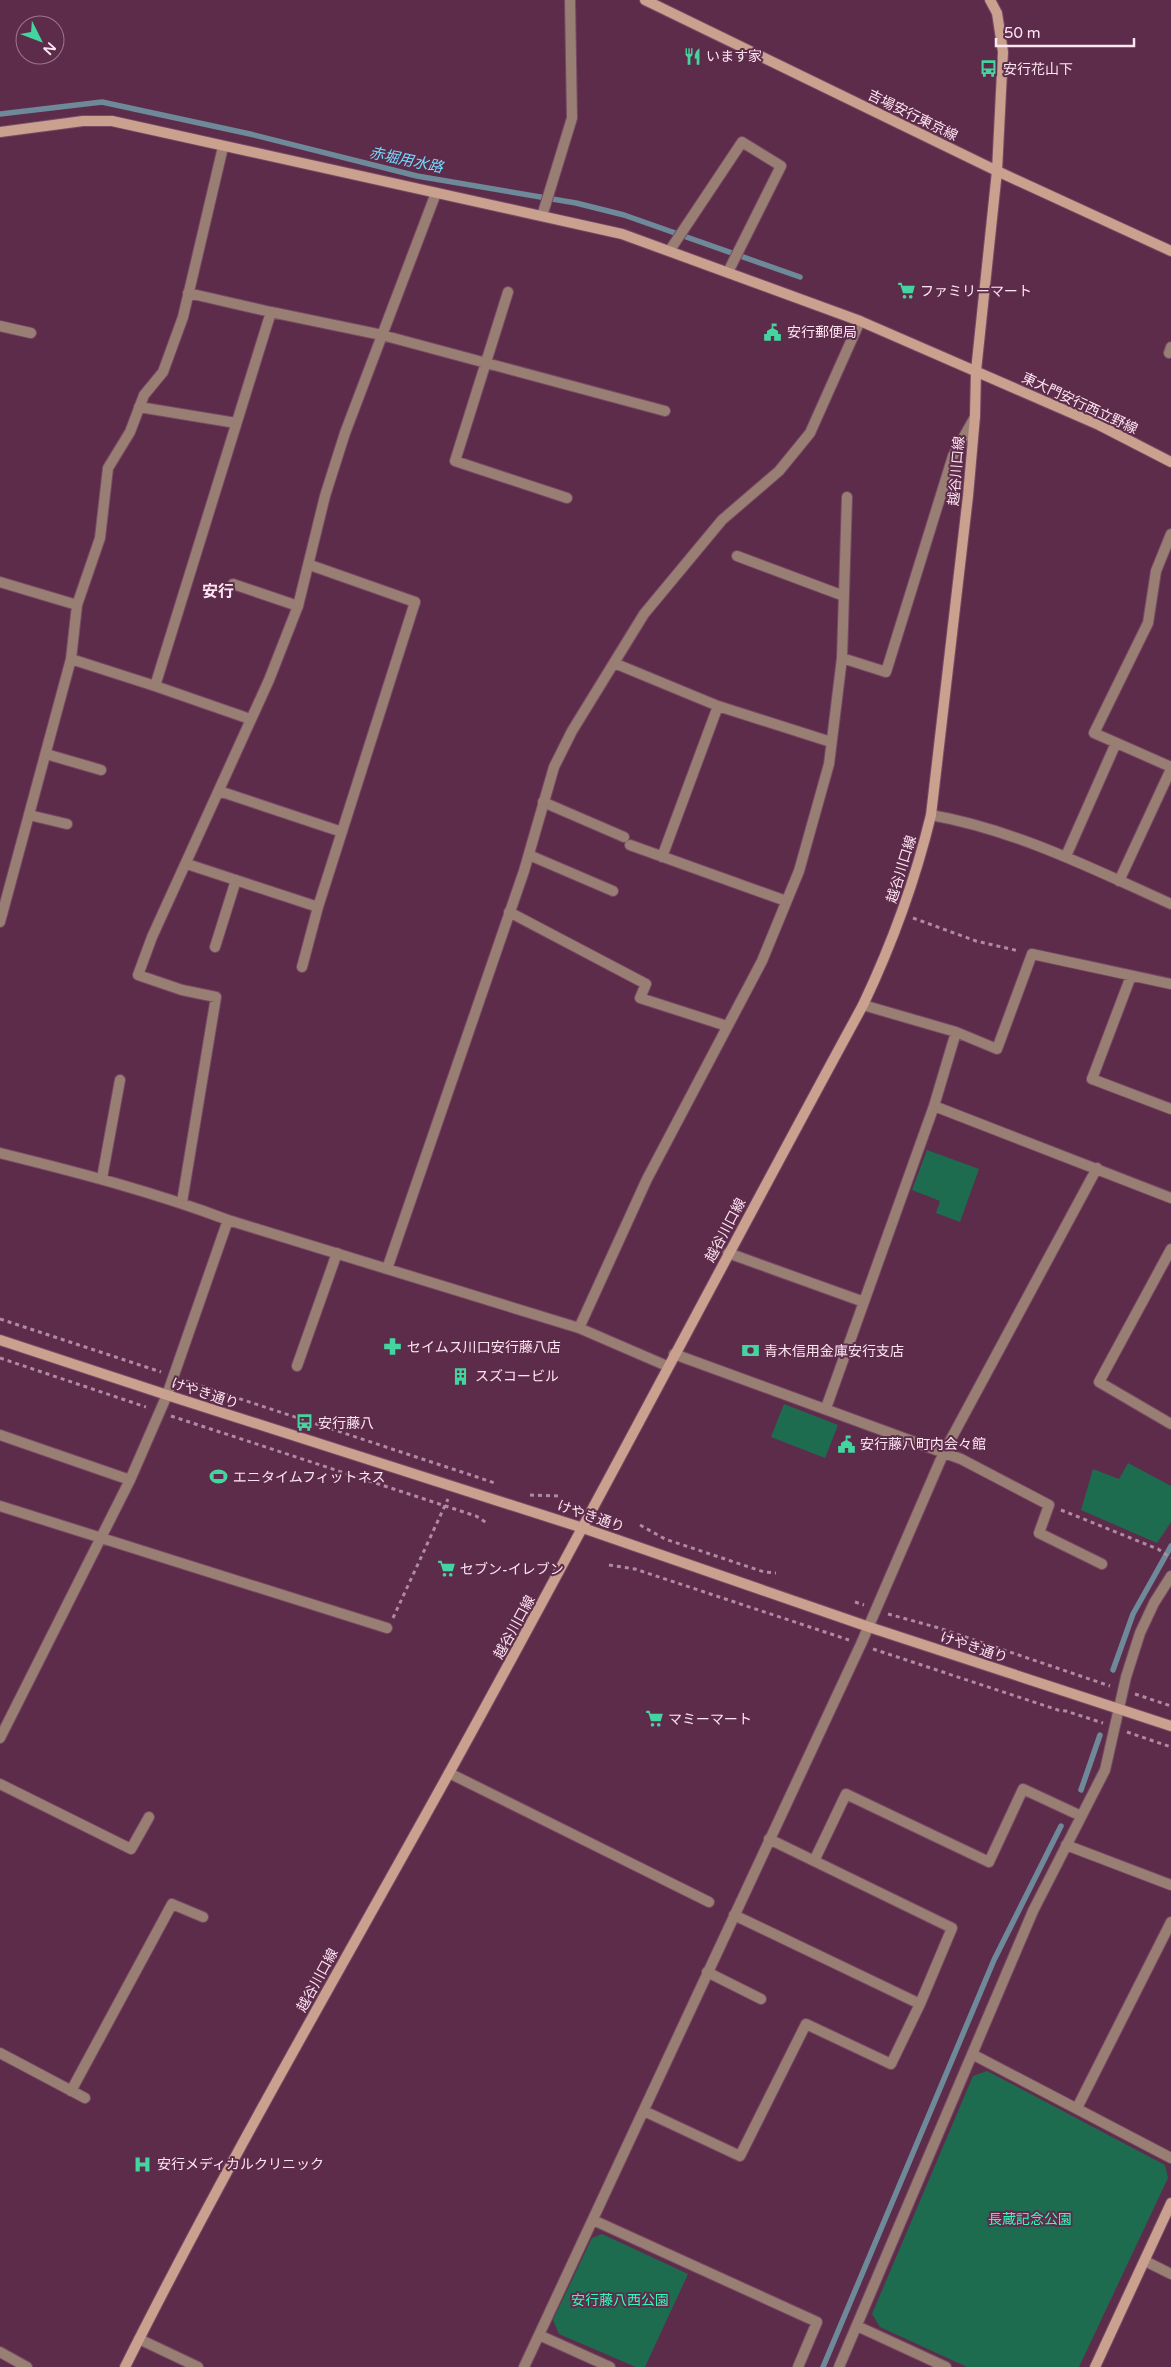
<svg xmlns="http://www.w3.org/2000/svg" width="1171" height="2367" viewBox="0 0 1171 2367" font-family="'Varela Round','Noto Sans JP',sans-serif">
<rect width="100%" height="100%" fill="#5d2c4a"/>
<path fill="#1e6c50" d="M927,1150L979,1169L960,1222L936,1213L940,1201L912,1190Z
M784,1404L838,1425L825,1458L771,1437Z
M1128,1463L1171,1486V1522L1157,1543L1081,1510L1093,1469L1119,1479Z
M987,2071L1165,2165L1168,2178L1079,2367H967L880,2327L872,2314L973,2076Z
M602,2234L688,2274L645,2367H636L559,2334L553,2320L592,2238Z"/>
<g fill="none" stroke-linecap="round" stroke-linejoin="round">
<path stroke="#6e8999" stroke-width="5.5" d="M0,114L102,102L250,134L417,176L576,203L624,215L800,277
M1113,1670L1133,1614L1171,1546
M1081,1790L1100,1735
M823,2367L994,1960L1061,1826"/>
<defs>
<path id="lane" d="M1169,353L1171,347
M310,565L415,602
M233,584L298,606
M46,754L101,770
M543,802L624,837
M29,815L67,824
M529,855L613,891
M215,947L236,880
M1092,1079L1171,1109
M297,1366L337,1253
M707,1972L761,1999"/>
<path id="street" d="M542,216L572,118L570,0
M670,250L742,142L781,166L728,272
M508,292L455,461L567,498
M271,312L382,335L665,411
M0,326L31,333
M139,407L236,423
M1171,534L1156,571L1148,623L1094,733L1171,767
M737,556L844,596
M0,582L77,605
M842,658L847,497
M71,659L155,686L271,312L188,293
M614,663L718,706L831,742
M155,686L250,719
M219,791L342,832
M931,815C1016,830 1093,869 1171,904
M630,845L786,901
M1066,856L1116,743
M662,857L718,706
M187,864L318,907
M1119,881L1171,769
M509,912L646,984L640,998L727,1026
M0,922L71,659L77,605L100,538L108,468L130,432L144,395L163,372L183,317L223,147
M302,967L318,907L415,602
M863,1005L956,1032L997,1049L1032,954L1171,984
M956,1032L934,1106L1171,1198
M1092,1079L1131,976
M0,1153C77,1172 154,1192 228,1220L579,1328L667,1366
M102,1178L120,1080
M182,1202L216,997L182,990L138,975L152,937L269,680L298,606L325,496L345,433L436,193
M1171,1249L1099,1382L1171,1424
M728,1253L864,1302
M387,1269L524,871L554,767L572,731L644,614L722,520L779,471L810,433L860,321
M579,1328L647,1179L762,961L799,871L829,764L842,658L886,672L953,456L975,417
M674,1354L961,1459L1049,1505L1039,1533L1102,1564
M826,1408L934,1106
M0,1435L130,1480
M0,1506L387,1628
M0,1738L130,1480L167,1395L228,1220
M449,1773L709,1902
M0,1784L131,1849L149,1817
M1066,1845L1171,1885
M814,1861L846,1794L989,1862L1023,1789L1081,1816
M734,1915L920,2004L952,1928L769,1839
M0,2053L85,2098
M972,2054L1171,2158
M71,2091L172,1904L203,1917
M1077,2108L1171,1922
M644,2111L740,2156L806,2024L891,2064L920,2004
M593,2220L817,2322L798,2367
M1145,2261L1171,2274
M857,2326L946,2367
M539,2335L610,2367
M139,2339L198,2367
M0,2352L27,2367
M524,2367L861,1644L944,1452L1097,1168
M839,2367L1033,1911L1105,1770L1126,1677L1140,1633L1154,1603L1171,1576"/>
<path id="secondary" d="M645,0L997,171L1171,251
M0,132L83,121H112L622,234L860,321L1099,425L1171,462
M0,1340L167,1395L583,1528L869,1627L1171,1726
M125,2367C226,2165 340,1970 449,1773C590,1518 724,1260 863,1005C892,944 915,881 931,815L968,496L975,416L976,371L997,171L1003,52L997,13L990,0
M1095,2367L1171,2203"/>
</defs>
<use href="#lane" stroke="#774a65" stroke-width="12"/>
<use href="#street" stroke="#774a65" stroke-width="12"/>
<use href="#secondary" stroke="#774a65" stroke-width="12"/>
<path stroke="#af8aa0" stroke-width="3" stroke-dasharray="4 4" stroke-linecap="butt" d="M913,918L976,941L1019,951
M0,1319L161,1372
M0,1358L146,1407
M186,1381L495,1483
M171,1416L476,1516L487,1523
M530,1495L558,1496
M1061,1510L1158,1549L1171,1558
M640,1525L665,1539L764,1572L776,1573
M609,1565L635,1569L849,1640
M855,1602L864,1605
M888,1614L939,1628L1110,1686
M393,1618L448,1499
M873,1649L1058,1710L1066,1711L1103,1723
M1135,1694L1171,1706
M1127,1732L1171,1747"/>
<use href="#lane" stroke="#997e73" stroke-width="10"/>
<use href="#street" stroke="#997e73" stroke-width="10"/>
<use href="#secondary" stroke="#caa08e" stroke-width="10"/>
</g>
<defs>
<symbol id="restaurant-bare" viewBox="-9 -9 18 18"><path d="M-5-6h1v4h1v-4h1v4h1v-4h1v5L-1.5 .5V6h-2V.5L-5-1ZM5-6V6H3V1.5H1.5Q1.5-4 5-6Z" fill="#44d49f" stroke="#5d2c4a" stroke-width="2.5" paint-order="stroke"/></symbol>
<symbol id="bus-bare" viewBox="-9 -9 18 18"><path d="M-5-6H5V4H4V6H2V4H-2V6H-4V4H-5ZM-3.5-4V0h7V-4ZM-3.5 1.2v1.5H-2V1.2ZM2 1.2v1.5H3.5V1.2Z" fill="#44d49f" stroke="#5d2c4a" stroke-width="2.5" paint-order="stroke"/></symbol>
<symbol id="supermarket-bare" viewBox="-9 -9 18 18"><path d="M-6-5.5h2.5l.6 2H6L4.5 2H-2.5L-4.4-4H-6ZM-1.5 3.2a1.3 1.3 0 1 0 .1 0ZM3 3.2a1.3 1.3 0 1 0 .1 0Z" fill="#44d49f" stroke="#5d2c4a" stroke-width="2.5" paint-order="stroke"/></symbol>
<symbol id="civic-bare" viewBox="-9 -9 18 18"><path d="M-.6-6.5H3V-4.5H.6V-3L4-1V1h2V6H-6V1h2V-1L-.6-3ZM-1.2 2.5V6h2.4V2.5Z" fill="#44d49f" stroke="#5d2c4a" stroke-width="2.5" paint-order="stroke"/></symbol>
<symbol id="pharmacy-bare" viewBox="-9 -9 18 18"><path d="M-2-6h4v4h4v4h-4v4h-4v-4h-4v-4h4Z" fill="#44d49f" stroke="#5d2c4a" stroke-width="2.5" paint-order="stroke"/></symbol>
<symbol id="bank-bare" viewBox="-9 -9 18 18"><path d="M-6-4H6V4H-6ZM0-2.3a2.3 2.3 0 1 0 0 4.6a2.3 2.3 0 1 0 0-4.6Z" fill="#44d49f" stroke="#5d2c4a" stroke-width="2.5" paint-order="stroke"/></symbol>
<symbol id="building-bare" viewBox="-9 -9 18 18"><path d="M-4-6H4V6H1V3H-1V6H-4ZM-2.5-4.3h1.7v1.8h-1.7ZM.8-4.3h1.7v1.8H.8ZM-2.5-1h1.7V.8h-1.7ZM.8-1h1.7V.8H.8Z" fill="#44d49f" stroke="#5d2c4a" stroke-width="2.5" paint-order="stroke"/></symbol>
<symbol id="stadium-bare" viewBox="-9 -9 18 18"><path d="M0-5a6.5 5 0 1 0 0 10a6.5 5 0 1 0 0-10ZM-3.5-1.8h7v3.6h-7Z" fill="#44d49f" stroke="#5d2c4a" stroke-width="2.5" paint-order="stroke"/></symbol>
<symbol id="hospital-bare" viewBox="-9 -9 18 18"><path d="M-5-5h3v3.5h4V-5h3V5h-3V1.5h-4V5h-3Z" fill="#44d49f" stroke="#5d2c4a" stroke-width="2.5" paint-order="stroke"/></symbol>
</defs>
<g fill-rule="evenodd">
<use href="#restaurant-bare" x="680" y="44" width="25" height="25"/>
<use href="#bus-bare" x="976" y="56" width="25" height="25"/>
<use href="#supermarket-bare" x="894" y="278" width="25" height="25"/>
<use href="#civic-bare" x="760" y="320" width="25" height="25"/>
<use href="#pharmacy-bare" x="380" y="1334" width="25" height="25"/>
<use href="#bank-bare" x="738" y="1338" width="25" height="25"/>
<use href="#building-bare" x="448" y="1364" width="25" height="25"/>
<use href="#bus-bare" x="292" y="1410" width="25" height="25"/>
<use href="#civic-bare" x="834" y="1432" width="25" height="25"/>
<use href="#stadium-bare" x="206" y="1464" width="25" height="25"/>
<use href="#supermarket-bare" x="434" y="1556" width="25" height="25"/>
<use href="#supermarket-bare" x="642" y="1706" width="25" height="25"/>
<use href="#hospital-bare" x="130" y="2152" width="25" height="25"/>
</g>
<g text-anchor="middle" stroke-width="4" stroke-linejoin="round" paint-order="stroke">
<g font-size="14" fill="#fee5f2" stroke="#5d2c4a" text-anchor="start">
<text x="706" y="61">います家</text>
<text x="1003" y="74">安行花山下</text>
<text x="920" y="296">ファミリーマート</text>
<text x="787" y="337">安行郵便局</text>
<text x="407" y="1352">セイムス川口安行藤八店</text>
<text x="764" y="1356">青木信用金庫安行支店</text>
<text x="475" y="1381">スズコービル</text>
<text x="318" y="1428">安行藤八</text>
<text x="860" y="1449">安行藤八町内会々館</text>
<text x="233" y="1482">エニタイムフィットネス</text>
<text x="460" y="1574">セブン-イレブン</text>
<text x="668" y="1724">マミーマート</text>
<text x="157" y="2169">安行メディカルクリニック</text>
</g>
<g font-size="14" fill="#fee5f2" stroke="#5d2c4a">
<text transform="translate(913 115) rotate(26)" y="5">吉場安行東京線</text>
<text transform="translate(1080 403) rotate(25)" y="5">東大門安行西立野線</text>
<text transform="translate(956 471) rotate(-85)" y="5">越谷川口線</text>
<text transform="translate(901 869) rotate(-73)" y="5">越谷川口線</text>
<text transform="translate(725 1230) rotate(-62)" y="5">越谷川口線</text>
<text transform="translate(205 1393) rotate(18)" y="5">けやき通り</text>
<text transform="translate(591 1516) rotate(19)" y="5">けやき通り</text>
<text transform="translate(514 1627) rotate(-61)" y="5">越谷川口線</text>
<text transform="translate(974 1647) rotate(18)" y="5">けやき通り</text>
<text transform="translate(317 1980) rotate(-61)" y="5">越谷川口線</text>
</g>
<g font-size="14" fill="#2efdba" stroke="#5d2c4a">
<text x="1030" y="2224">長蔵記念公園</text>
<text x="620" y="2305">安行藤八西公園</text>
</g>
<g font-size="15" font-style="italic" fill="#74d9fe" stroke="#5d2c4a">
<text transform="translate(406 160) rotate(12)" y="5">赤堀用水路</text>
</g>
<g font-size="16" font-weight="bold" fill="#fee5f2" stroke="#5d2c4a">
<text x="218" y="597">安行</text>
</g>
</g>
<g transform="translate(40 40) rotate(132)"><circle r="24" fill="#5d2c4a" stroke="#9d768d"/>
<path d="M0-4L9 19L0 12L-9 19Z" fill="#44d49f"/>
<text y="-8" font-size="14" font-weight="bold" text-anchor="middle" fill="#fee5f2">N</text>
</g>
<path d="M996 38v8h138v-8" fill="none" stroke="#fee5f2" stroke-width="2.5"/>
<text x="1004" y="38" font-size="15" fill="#fee5f2" stroke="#5d2c4a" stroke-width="4" paint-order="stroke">50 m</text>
</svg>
